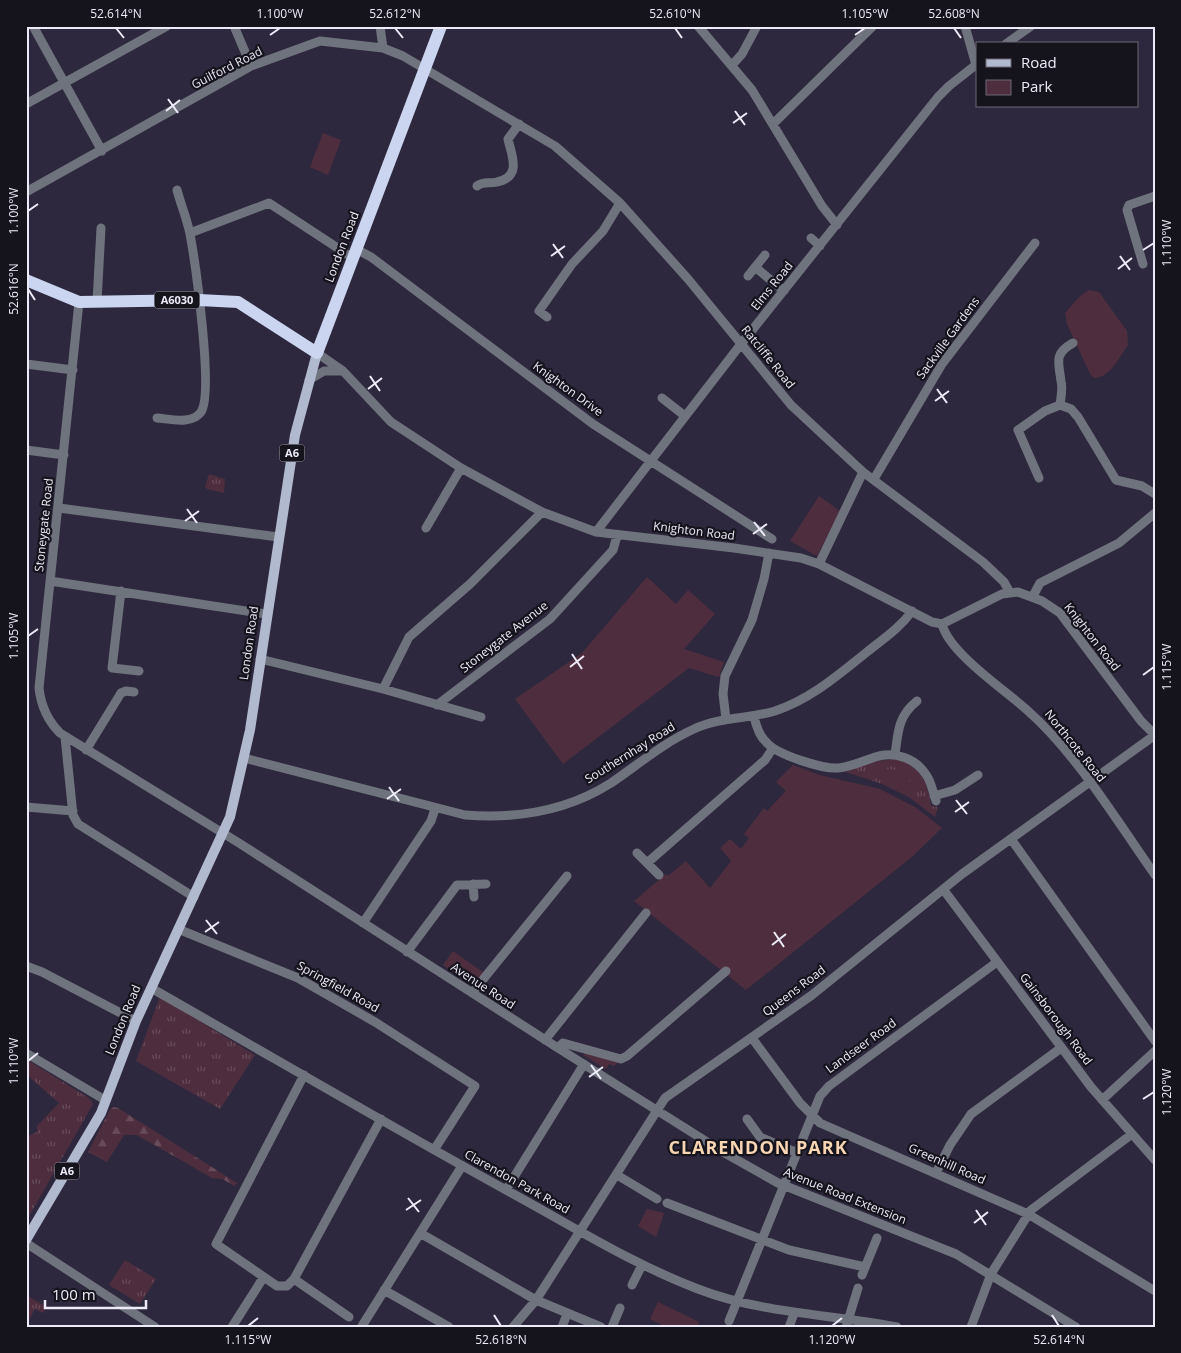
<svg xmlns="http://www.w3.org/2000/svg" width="1181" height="1353" viewBox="0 0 1181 1353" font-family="'Open Sans',sans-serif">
<defs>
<pattern id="grass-tufts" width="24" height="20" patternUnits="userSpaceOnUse" patternTransform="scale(1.25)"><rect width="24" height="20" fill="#4e2e3e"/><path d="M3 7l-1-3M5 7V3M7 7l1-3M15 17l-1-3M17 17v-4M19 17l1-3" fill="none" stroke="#684c5b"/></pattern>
<pattern id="forest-firs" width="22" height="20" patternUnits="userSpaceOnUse" patternTransform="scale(1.25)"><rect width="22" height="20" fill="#4e2e3e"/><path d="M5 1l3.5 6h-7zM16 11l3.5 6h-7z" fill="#684c5b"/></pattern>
</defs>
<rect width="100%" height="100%" fill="#2e283e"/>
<path fill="url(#grass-tufts)" d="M209,474L225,479L224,493L207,489L205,487Z
M897,759C923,768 927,780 931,806L938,807L935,817L909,797L882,784L843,771L876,761Z
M160,997L255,1055L220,1109L136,1061Z
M26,1059L89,1098L93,1104L28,1218L26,1137L37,1132V1126L59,1103L26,1074Z
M125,1260L156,1279L140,1304L109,1285Z
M26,1295L47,1307L43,1313L35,1309L26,1325Z"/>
<path fill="url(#forest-firs)" d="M114,1107L118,1108L237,1183L235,1186L222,1179L212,1178L137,1135H124L107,1162L88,1152L111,1108Z"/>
<path fill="#4e2e3e" d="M323,133L341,140L328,175L310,167Z
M1089,290L1099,292L1127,331L1128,345C1120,356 1110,378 1094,378L1090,374L1067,324L1065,313L1080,296Z
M819,496L840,511L817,556L790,541Z
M647,577L676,604L688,590L715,614L684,649L724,662L719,677L689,668L563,764L515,699L582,653Z
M793,765L820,775L880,789L915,807L942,828L913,856L746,990L634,901L666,874L668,876L686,861L710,888L731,861L720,848L730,839L741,849L749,838L744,834L764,808L767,811L786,791L776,782Z
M886,769C898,769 910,774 911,786L901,789L888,783L882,777Z
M453,951L484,973L474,987L443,965Z
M585,1052L619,1061L614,1066L609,1064L606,1069L583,1055Z
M647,1209L664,1213L656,1237L638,1226Z
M658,1302L699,1322L697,1327H666L650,1319Z"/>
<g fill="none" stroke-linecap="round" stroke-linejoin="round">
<path stroke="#6f737d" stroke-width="9" d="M33,26L102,151
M234,26L251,66
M380,26L383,48
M698,26L752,90L822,206L837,225
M965,26L976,65
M1006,44L1031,26
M733,64L742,54L757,26
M26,104L167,26
M774,123L873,26
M477,186C484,181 489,184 497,182C523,177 511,154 508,139L519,124
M26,192L251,66L320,41L383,48L403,56L555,146L620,203L688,279L791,405L863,472L983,562L1004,582L1010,593
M190,233L269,203L353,258
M811,238L820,246
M356,249L371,257L593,424L772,539
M1143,264L1127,210L1129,205L1155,196
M755,267L784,291
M748,276L765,255
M79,302L39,688C41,706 47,720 60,733L239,843L558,1048L563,1043L621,1059L627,1056L726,971
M97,302L101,228
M547,317L539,311L572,264L603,231L620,203
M1073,343C1053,354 1059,363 1061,381C1063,388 1061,397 1060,405L1071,409L1078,417L1116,480L1142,486L1155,494
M317,353L343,371L391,422L461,468L542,512L596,532L734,548L801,558L819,564L932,622L942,624L1002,594L1018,592L1042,601L1060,613L1141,721L1155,735
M26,364L73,370
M309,380L324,371H340
M662,398L685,416
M157,418C170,419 192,425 201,412C214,393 195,261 190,234C187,219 181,205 177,190
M26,450L64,455
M1039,478L1018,430L1045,411L1060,405
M874,479L942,364L1035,243
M59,508L278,537
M426,528L461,468
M596,532L741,344L938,97L949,86L977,64
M819,564L863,472
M50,581L266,614
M121,591L112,668L139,671
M1033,596L1040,583L1119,543L1155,513
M942,624C949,653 1005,690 1027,710C1076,753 1117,821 1155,875
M260,659L383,689L481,717
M383,689L409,637L470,584L542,512
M437,705L550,619L613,550L617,536
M754,716C756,726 759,736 767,743C778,755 822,769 838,768C851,767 863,761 875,757C895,751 916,758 927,776C932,784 933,793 936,801
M726,719L723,694L725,676L752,620L764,579L769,553
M65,737L73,815L78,824L194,897
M86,750L121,693L126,691L134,692
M895,755C898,732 898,716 917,701
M244,758L465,815C516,819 567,811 611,783C639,764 663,743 694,729C720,717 748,719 775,711C811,699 838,675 867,652C883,639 900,628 912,611
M934,796L955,790L978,775
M26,807L73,811
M1011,839L1155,1041
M637,853L659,875
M647,863L765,760L773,748
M473,884L474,897
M943,889L1091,1087L1155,1160
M363,923L431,821L435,809
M178,929L298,978L375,1022L475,1086L434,1150
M407,952L457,885L486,884
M26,966L42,972L136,1021
M151,988C269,1055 386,1124 506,1190C569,1224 630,1263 698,1289C763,1314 830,1314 897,1327
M472,993L567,876
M752,1038L800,1103L820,1123L1028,1214L1155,1291
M545,1040L646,913
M558,1048L723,1152L778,1183L956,1254L1076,1327
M26,1053L105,1100
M304,1075L216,1244L277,1286H287L294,1279L349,1317
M1102,1100L1155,1051
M747,1119L760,1137L797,1153
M936,1173L950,1145L971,1114L1061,1048
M617,1175L657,1199
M506,1190L584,1064
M667,1203L789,1250L865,1267
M420,1233L536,1300L601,1327
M26,1243L155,1327
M862,1275L877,1238
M294,1279L381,1119
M632,1285L642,1265
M384,1290L449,1327
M729,1321L820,1096L829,1086L997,962
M362,1326L462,1166
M232,1327L263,1278
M513,1327L536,1300L665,1098L812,995L962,874L1155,735
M562,1327L567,1314
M612,1327L620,1308
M789,1327L794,1314
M846,1327L858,1288
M971,1327L991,1274L1031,1210L1132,1134"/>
<path stroke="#b1b9cf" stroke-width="10" d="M26,1240L101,1113L136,1021L230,817L250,730L295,435L317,353"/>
<path stroke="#cbd5ef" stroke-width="12" d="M26,280L79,302L199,300L238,302L317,353L441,26"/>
</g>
<path fill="none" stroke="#eeebf9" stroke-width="2" d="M116,28L124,38M395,28L403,38M675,28L682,38M954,28L961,38M270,35L280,28M855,35L865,28M168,99L178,113M166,111L180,100M735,111L745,125M733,123L747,113M28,211L38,204M553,244L563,258M1143,250L1154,243M551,256L565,246M1120,256L1130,270M1118,269L1132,258M28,289L35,300M370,376L380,391M368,389L382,378M937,389L947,403M935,401L949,391M187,509L197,523M185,521L199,511M754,522L765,536M753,534L767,524M28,636L38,629M572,654L582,669M570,667L584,656M1143,675L1154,667M389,787L399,801M387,799L401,789M956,800L967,814M955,812L969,802M206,920L217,934M205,932L219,922M774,932L784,947M772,945L786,934M28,1061L38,1053M591,1065L601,1079M589,1077L603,1067M1143,1099L1154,1092M408,1198L419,1212M406,1210L421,1200M976,1210L986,1225M974,1223L988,1212M494,1315L501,1326M1052,1315L1059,1326M248,1326L258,1318M832,1326L842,1318"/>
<g text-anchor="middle" stroke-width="4.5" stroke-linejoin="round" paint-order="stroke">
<g fill="#15131c" stroke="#adaab7" stroke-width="1">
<rect x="154.5" y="291.5" width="45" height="17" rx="4"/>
<rect x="279.5" y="444.5" width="25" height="17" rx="4"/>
<rect x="54.5" y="1162.5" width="25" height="17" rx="4"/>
</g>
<g font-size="11" font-weight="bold" fill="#eeebf9">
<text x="177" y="304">A6030</text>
<text x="292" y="457">A6</text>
<text x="67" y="1175">A6</text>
</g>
<g font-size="12" fill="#eeebf9" stroke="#15131c">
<text transform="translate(227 68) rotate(-27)" y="4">Guilford Road</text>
<text transform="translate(342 247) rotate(-69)" y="4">London Road</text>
<text transform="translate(772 286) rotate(-51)" y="4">Elms Road</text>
<text transform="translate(948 338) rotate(-54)" y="4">Sackville Gardens</text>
<text transform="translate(768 357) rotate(51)" y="4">Ratcliffe Road</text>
<text transform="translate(568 389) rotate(36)" y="4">Knighton Drive</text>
<text transform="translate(44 525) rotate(-84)" y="4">Stoneygate Road</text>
<text transform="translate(694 531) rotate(7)" y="4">Knighton Road</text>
<text transform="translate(504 637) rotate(-38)" y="4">Stoneygate Avenue</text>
<text transform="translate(1092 637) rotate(52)" y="4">Knighton Road</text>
<text transform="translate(249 643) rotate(-82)" y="4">London Road</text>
<text transform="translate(1075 746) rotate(51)" y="4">Northcote Road</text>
<text transform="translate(630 753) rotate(-32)" y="4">Southernhay Road</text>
<text transform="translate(483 986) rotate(33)" y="4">Avenue Road</text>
<text transform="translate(338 987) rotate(29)" y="4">Springfield Road</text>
<text transform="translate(794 991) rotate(-37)" y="4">Queens Road</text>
<text transform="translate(1056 1019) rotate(53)" y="4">Gainsborough Road</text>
<text transform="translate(123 1020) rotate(-68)" y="4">London Road</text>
<text transform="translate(861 1046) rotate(-36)" y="4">Landseer Road</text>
<text transform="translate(947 1164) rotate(24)" y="4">Greenhill Road</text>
<text transform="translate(517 1182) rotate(29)" y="4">Clarendon Park Road</text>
<text transform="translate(845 1196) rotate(22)" y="4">Avenue Road Extension</text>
</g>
<g font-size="18" font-weight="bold" letter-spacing="1" fill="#f8d5b3" stroke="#15131c">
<text x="758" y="1154">CLARENDON PARK</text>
</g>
</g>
<rect width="1181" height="1353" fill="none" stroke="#15131c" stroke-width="55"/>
<rect x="976" y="42" width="162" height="65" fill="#15131c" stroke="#6c6974"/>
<rect x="986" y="59" width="25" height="8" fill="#b1b9cf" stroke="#6c6974"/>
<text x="1021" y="68" font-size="15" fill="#eeebf9">Road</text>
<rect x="986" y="80" width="25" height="15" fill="#4e2e3e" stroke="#6c6974"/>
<text x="1021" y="92" font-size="15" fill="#eeebf9">Park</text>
<path d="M45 1300v8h101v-8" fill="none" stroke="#eeebf9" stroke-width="2.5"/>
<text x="52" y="1300" font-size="15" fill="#eeebf9" stroke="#15131c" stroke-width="4" paint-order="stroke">100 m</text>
<rect x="28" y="28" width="1126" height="1298" fill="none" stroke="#eeebf9" stroke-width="2"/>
<g font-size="12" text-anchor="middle" fill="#eeebf9">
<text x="116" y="18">52.614°N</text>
<text x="280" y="18">1.100°W</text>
<text x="395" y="18">52.612°N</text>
<text x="675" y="18">52.610°N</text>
<text x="865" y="18">1.105°W</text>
<text x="954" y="18">52.608°N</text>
<text transform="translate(14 211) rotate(-90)" y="4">1.100°W</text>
<text transform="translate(1167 243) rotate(-90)" y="4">1.110°W</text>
<text transform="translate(14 289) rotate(-90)" y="4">52.616°N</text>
<text transform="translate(14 636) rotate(-90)" y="4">1.105°W</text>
<text transform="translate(1167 667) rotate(-90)" y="4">1.115°W</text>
<text transform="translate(14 1061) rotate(-90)" y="4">1.110°W</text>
<text transform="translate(1167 1092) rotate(-90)" y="4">1.120°W</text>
<text x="248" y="1344">1.115°W</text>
<text x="501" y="1344">52.618°N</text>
<text x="832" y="1344">1.120°W</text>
<text x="1059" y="1344">52.614°N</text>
</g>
</svg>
